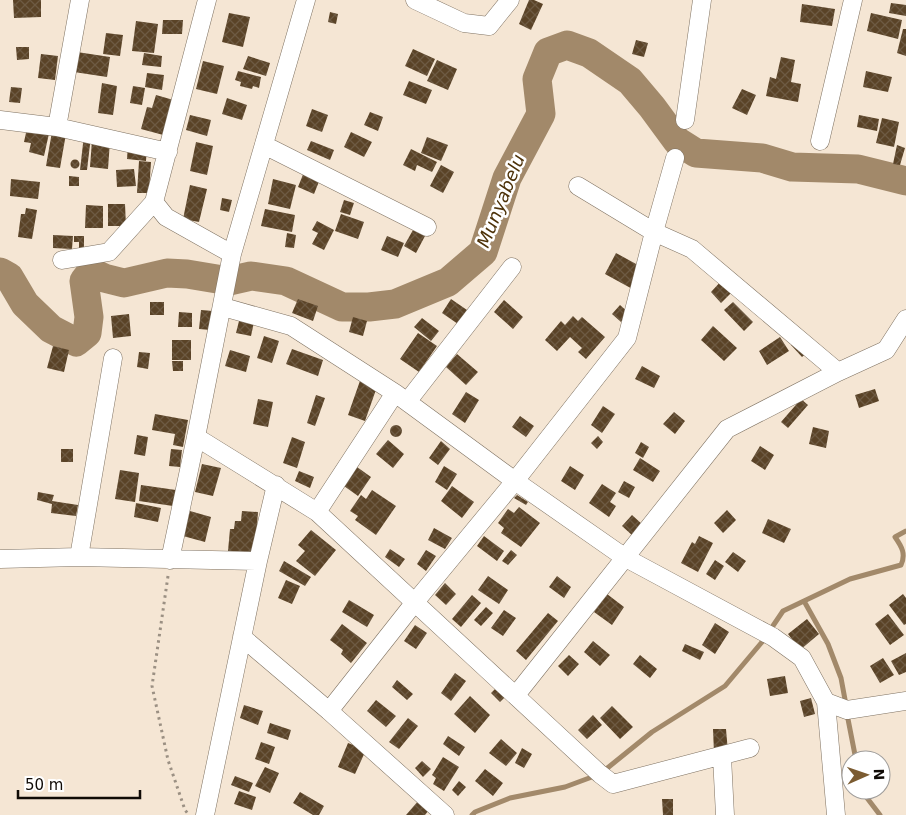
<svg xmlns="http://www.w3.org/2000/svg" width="906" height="815" viewBox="0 0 906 815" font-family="'DejaVu Sans',sans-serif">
<defs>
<pattern id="building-cross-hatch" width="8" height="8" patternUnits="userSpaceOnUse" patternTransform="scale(1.25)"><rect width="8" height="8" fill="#5a4327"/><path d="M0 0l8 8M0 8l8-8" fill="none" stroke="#6d5a43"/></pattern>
</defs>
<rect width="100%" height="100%" fill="#f5e6d4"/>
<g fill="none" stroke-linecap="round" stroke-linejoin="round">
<path stroke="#a2896a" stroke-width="5" d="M804,601L828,644L841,678L846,705
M847,714L856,760
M861,790L880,815
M472,815L475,812L510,798L565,787L600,774L652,732L725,686L762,642L783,611L850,579L901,565C906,554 902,547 895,537L906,531"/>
<path stroke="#a2896a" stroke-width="29" d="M0,272L9,277L25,304L51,329L76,342L87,333L89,317L84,281L91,272L104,278L124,283L167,273L187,274L229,281L251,276L286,281L342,307H369L395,304L448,282L483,252L507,178L541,114L537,79L548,52L567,45L589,53L630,81L652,107L677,141L696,153L762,158L792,167L858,169L906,181"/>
</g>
<path fill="url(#building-cross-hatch)" d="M13,0H41V17L14,18Z
M529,0H534L543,4L531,30L519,24Z
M891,3L906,5V16L889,13Z
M802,4L835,9L832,26L800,22Z
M330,12L338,14L336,24L328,22Z
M229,13L250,17L243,47L222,42Z
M871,13L902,20L898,39L867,31Z
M163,20H183L182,34H162Z
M136,21L158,24L154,53L132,51Z
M903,29H906V56L897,53Z
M106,33L123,35L120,56L103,54Z
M636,40L648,43L644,57L632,54Z
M16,47H29V59L17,60Z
M413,49L435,59L427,76L405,66Z
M77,52L110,57L107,77L74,72Z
M144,53L162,56L161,67L142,65Z
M41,54L58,56L55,80L38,78Z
M248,56L270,63L266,76L243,69Z
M781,57L795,60L791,82L801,84L798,102L766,96L770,77L776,79Z
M437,60L457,69L448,90L427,81Z
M203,61L224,66L217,94L196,89Z
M238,71L261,77L259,88L253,86L252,89L240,86L241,82L235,80Z
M866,71L892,77L888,92L863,87Z
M147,73L164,75L162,90L145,87Z
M409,81L432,90L426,104L403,95Z
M102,83L117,86L113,115L98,113Z
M133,86L145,88L142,105L130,103Z
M11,87L22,88L20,103L9,102Z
M742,89L756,95L747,115L732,108Z
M156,95L177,101L167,136L141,129L147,107L152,108Z
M227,98L247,105L242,120L222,114Z
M312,109L328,115L322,132L306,126Z
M370,112L383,117L378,131L364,125Z
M190,115L211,120L207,136L186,130Z
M859,115L879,119L877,131L857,127Z
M882,118L899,122L894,147L876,143Z
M53,126L67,128L60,168L46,166Z
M27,128L50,129L44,156L29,152L31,143L24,142Z
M351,132L372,142L364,157L344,147Z
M84,135L91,136L87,170H80Z
M427,137L448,145L441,161L421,153Z
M92,140L110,141L108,169L90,167Z
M311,141L334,150L330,160L307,150Z
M196,142L213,146L207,175L190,171Z
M128,144L147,146L146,161L127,159Z
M897,145L905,148L900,165L893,164Z
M411,149L437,162L432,172L417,165L415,171L403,165Z
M70.5 164a4.5 4.5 0 1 1 9 0a4.5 4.5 0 1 1-9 0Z
M139,161L151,162L149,193H137Z
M441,165L454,172L443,193L430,186Z
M306,167L322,174L314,194L298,187Z
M134,169L136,186L117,187L116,170Z
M69,176L79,177V186H69Z
M11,179L40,182L38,199L10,196Z
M273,179L296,185L290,209L268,204Z
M190,185L207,189L199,222L183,219Z
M222,198L232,200L229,212L220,210Z
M344,200L354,203L350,215L340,212Z
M108,204H125L126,226H108Z
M86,205L103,206V228H85Z
M26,208L37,210L32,239L18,237L21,214H25Z
M265,209L295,215L292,232L261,226Z
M341,214L364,222L358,239L335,231Z
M317,221L334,230L324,250L312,244L318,233L312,230Z
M413,230L425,236L416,253L404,246Z
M287,233L296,235L294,248L285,247Z
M53,235L73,236L72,249L53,248Z
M74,236H84V251H79V242H74Z
M387,236L404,243L398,257L381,250Z
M616,253L647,270L636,291L605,274Z
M723,279L734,290L721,303L711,292Z
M298,299L318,306L313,321L292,313Z
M451,299L467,310L458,324L442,313Z
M504,300L523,317L513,329L494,312Z
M150,302H164V315H150Z
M733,302L753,322L744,331L724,310Z
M620,305L629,313L621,322L612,314Z
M242,309L256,313L251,336L236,333Z
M201,310L213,311L211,330L199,329Z
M179,312L192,313V327H178Z
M129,314L131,336L113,338L111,316Z
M573,316L578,321L582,317L605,337L586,359L578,352L582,348L570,337L557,351L545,340L561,321L565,325Z
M353,317L367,321L363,336L349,332Z
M422,318L439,331L431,341L414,327Z
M713,326L737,348L724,361L701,340Z
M418,333L437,346L419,372L400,359Z
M264,336L279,341L272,363L257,358Z
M780,337L789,351L767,365L759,351Z
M172,340H191V360H172Z
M796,341L807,353L802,357L791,345Z
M53,346L69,350L64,372L47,368Z
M292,349L323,360L318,376L286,364Z
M230,350L250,356L246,372L225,366Z
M139,352L150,353L148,369L137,367Z
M457,354L478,372L466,385L446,367Z
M172,361H183V371H173Z
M642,366L660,376L654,388L635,379Z
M361,378L378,384L365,421L348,415Z
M875,389L879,401L859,408L855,395Z
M466,392L479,400L465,423L452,414Z
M316,395L325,398L315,426L307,423Z
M258,399L273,402L268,427L253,424Z
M801,399L808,405L788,428L781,422Z
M603,406L615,414L602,433L591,425Z
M674,412L685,421L675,434L663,424Z
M155,414L188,420L183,447L173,445L175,434L152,430Z
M520,416L534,426L526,437L512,427Z
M390 431a6 6 0 1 1 12 0a6 6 0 1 1-12 0Z
M813,427L829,431L826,448L809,444Z
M137,435L148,437L145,456L134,454Z
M598,436L603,442L597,449L591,443Z
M292,437L305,442L297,468L283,463Z
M388,440L404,454L393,468L376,454Z
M441,441L450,449L438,465L429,458Z
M641,442L649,447L643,458L635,453Z
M760,446L774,455L765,470L751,461Z
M61,449H73V462H61Z
M171,449L182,450L180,467L169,466Z
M640,458L660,471L653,482L633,470Z
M202,464L221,468L213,496L195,492Z
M444,466L457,474L447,490L435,482Z
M570,466L584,475L575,490L561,481Z
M357,467L371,477L358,496L344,486Z
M120,470L139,473L135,502L115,499Z
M299,471L314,477L310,488L295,481Z
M624,481L635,487L629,498L618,492Z
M602,484L616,493L610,502L616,506L609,517L589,503Z
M141,485L176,490L173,506L139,501Z
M452,486L474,502L462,518L441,501Z
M372,490L396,506L376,535L355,520L358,516L350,511L361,495L366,499Z
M38,492L54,495L52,501L78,505L76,516L51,513L52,504L37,500Z
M517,495L528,502L526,505L514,498Z
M136,503L161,508L158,522L134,517Z
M519,507L540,523L521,547L501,533L504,528L498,523L508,509L514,513Z
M727,510L736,520L723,533L714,523Z
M190,511L211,517L205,542L183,536Z
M242,511L258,512L255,553L228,551L230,529H234L235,521H241Z
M632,515L643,525L633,536L622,526Z
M768,519L791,529L784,543L762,533Z
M434,528L452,538L445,549L428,540Z
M311,530L336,550L315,576L296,561L305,551L298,545Z
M484,536L504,551L497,561L477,546Z
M699,536L713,543L698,572L681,563L692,542L695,544Z
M390,549L405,559L399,567L385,557Z
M426,550L436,556L426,571L417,564Z
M511,550L517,555L508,565L502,561Z
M733,552L746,561L738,572L725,562Z
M715,560L724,566L715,580L706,574Z
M284,561L311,577L305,586L279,571Z
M488,576L508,590L499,604L478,590Z
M557,576L571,587L564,598L549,587Z
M286,580L300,586L292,604L278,598Z
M445,583L456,594L446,605L435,595Z
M607,594L624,607L612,625L594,612Z
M903,594L906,598V624L904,625L889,605Z
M472,595L481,603L461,627L452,619Z
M349,600L374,615L367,627L342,612Z
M486,607L493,613L481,626L474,620Z
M504,610L516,618L503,636L491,628Z
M548,613L558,621L526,660L516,651Z
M888,614L904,635L890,645L875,624Z
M807,619L819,634L800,650L788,634Z
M715,623L729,632L715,654L702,645Z
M342,624L367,643L351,663L341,654L343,650L330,640Z
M415,625L427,633L416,649L404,641Z
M593,641L610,655L600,666L584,652Z
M685,644L704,652L700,660L682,651Z
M906,653V672L899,675L891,661Z
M569,655L579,664L568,676L558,666Z
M640,655L657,669L650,678L633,664Z
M883,658L894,675L880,683L870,666Z
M455,673L466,681L451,701L441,693Z
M785,676L788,693L770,696L767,679Z
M397,680L413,694L407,700L392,687Z
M497,687L506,696L500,702L491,693Z
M470,696L490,715L475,733L454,714Z
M811,698L815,714L804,717L800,701Z
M376,700L396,716L386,727L367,711Z
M244,705L263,711L258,725L240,718Z
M612,706L633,727L620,739L600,718Z
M593,715L602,725L587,739L578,730Z
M408,718L418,726L399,749L389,742Z
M270,723L291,730L288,740L267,733Z
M713,729H726L728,752L714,753Z
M448,736L465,747L459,756L443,744Z
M501,739L517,753L506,766L489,753Z
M261,742L275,747L269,764L255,759Z
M348,743L366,750L355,774L338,767Z
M522,748L532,754L524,768L515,763Z
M443,757L459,767L444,791L433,784L436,778L432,775Z
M422,761L431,769L423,777L415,768Z
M265,767L279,773L270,793L255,786Z
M485,769L503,783L493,796L475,781Z
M235,776L253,783L249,792L231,785Z
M459,781L466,787L458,796L452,790Z
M239,791L256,797L252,810L234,804Z
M300,792L324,806L319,815H313L293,803Z
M662,799H673V815H663Z
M419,800L429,810L425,815H406Z"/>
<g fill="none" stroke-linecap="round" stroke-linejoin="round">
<defs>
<path id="minor" d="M415,0L464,23L489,26L510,0
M0,120L57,127L168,152
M685,120L702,0
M57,127L80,0
M820,141L853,0
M264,145L427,227
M578,186L654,232L692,249L838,372
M154,202L166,217L232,254
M62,260L109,252L154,202L207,0
M223,307L291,326L395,393L515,481L624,557L773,637L802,658L826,702L847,710L906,701
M407,402L512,267
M196,437L317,512L600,774L613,784L750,748
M317,512L395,393
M79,557L113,358
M0,559L79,557L258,561
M170,560L196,437L232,254L306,0
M242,637L329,711L445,815
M516,695L727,429L838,372L886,350L906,319
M826,702L836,815
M329,711L415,602L515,481L627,338L654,232L675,158
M722,757L725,815
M205,815L258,561L276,485"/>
</defs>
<use href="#minor" stroke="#7f7262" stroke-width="19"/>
<path stroke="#9b9083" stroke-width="3" stroke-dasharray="2.5 4" stroke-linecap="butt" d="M168,576L152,686L168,760L185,810L189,815"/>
<use href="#minor" stroke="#fff" stroke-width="18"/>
</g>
<g text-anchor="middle" stroke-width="5" stroke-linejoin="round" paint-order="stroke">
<g font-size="18" font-style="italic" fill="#4d3209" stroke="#fff">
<text transform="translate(501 201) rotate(-68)" y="6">Munyabelu</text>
</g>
</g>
<g transform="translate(866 775) rotate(88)"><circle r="24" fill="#ffffff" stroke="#9f9d9b"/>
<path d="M0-4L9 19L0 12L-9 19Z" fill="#7b5b31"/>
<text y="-8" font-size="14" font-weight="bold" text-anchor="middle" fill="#100b06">N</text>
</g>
<path d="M18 790v8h122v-8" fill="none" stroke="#100b06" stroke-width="2.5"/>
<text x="25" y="790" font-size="15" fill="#100b06" stroke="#ffffff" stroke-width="4" paint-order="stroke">50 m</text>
</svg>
